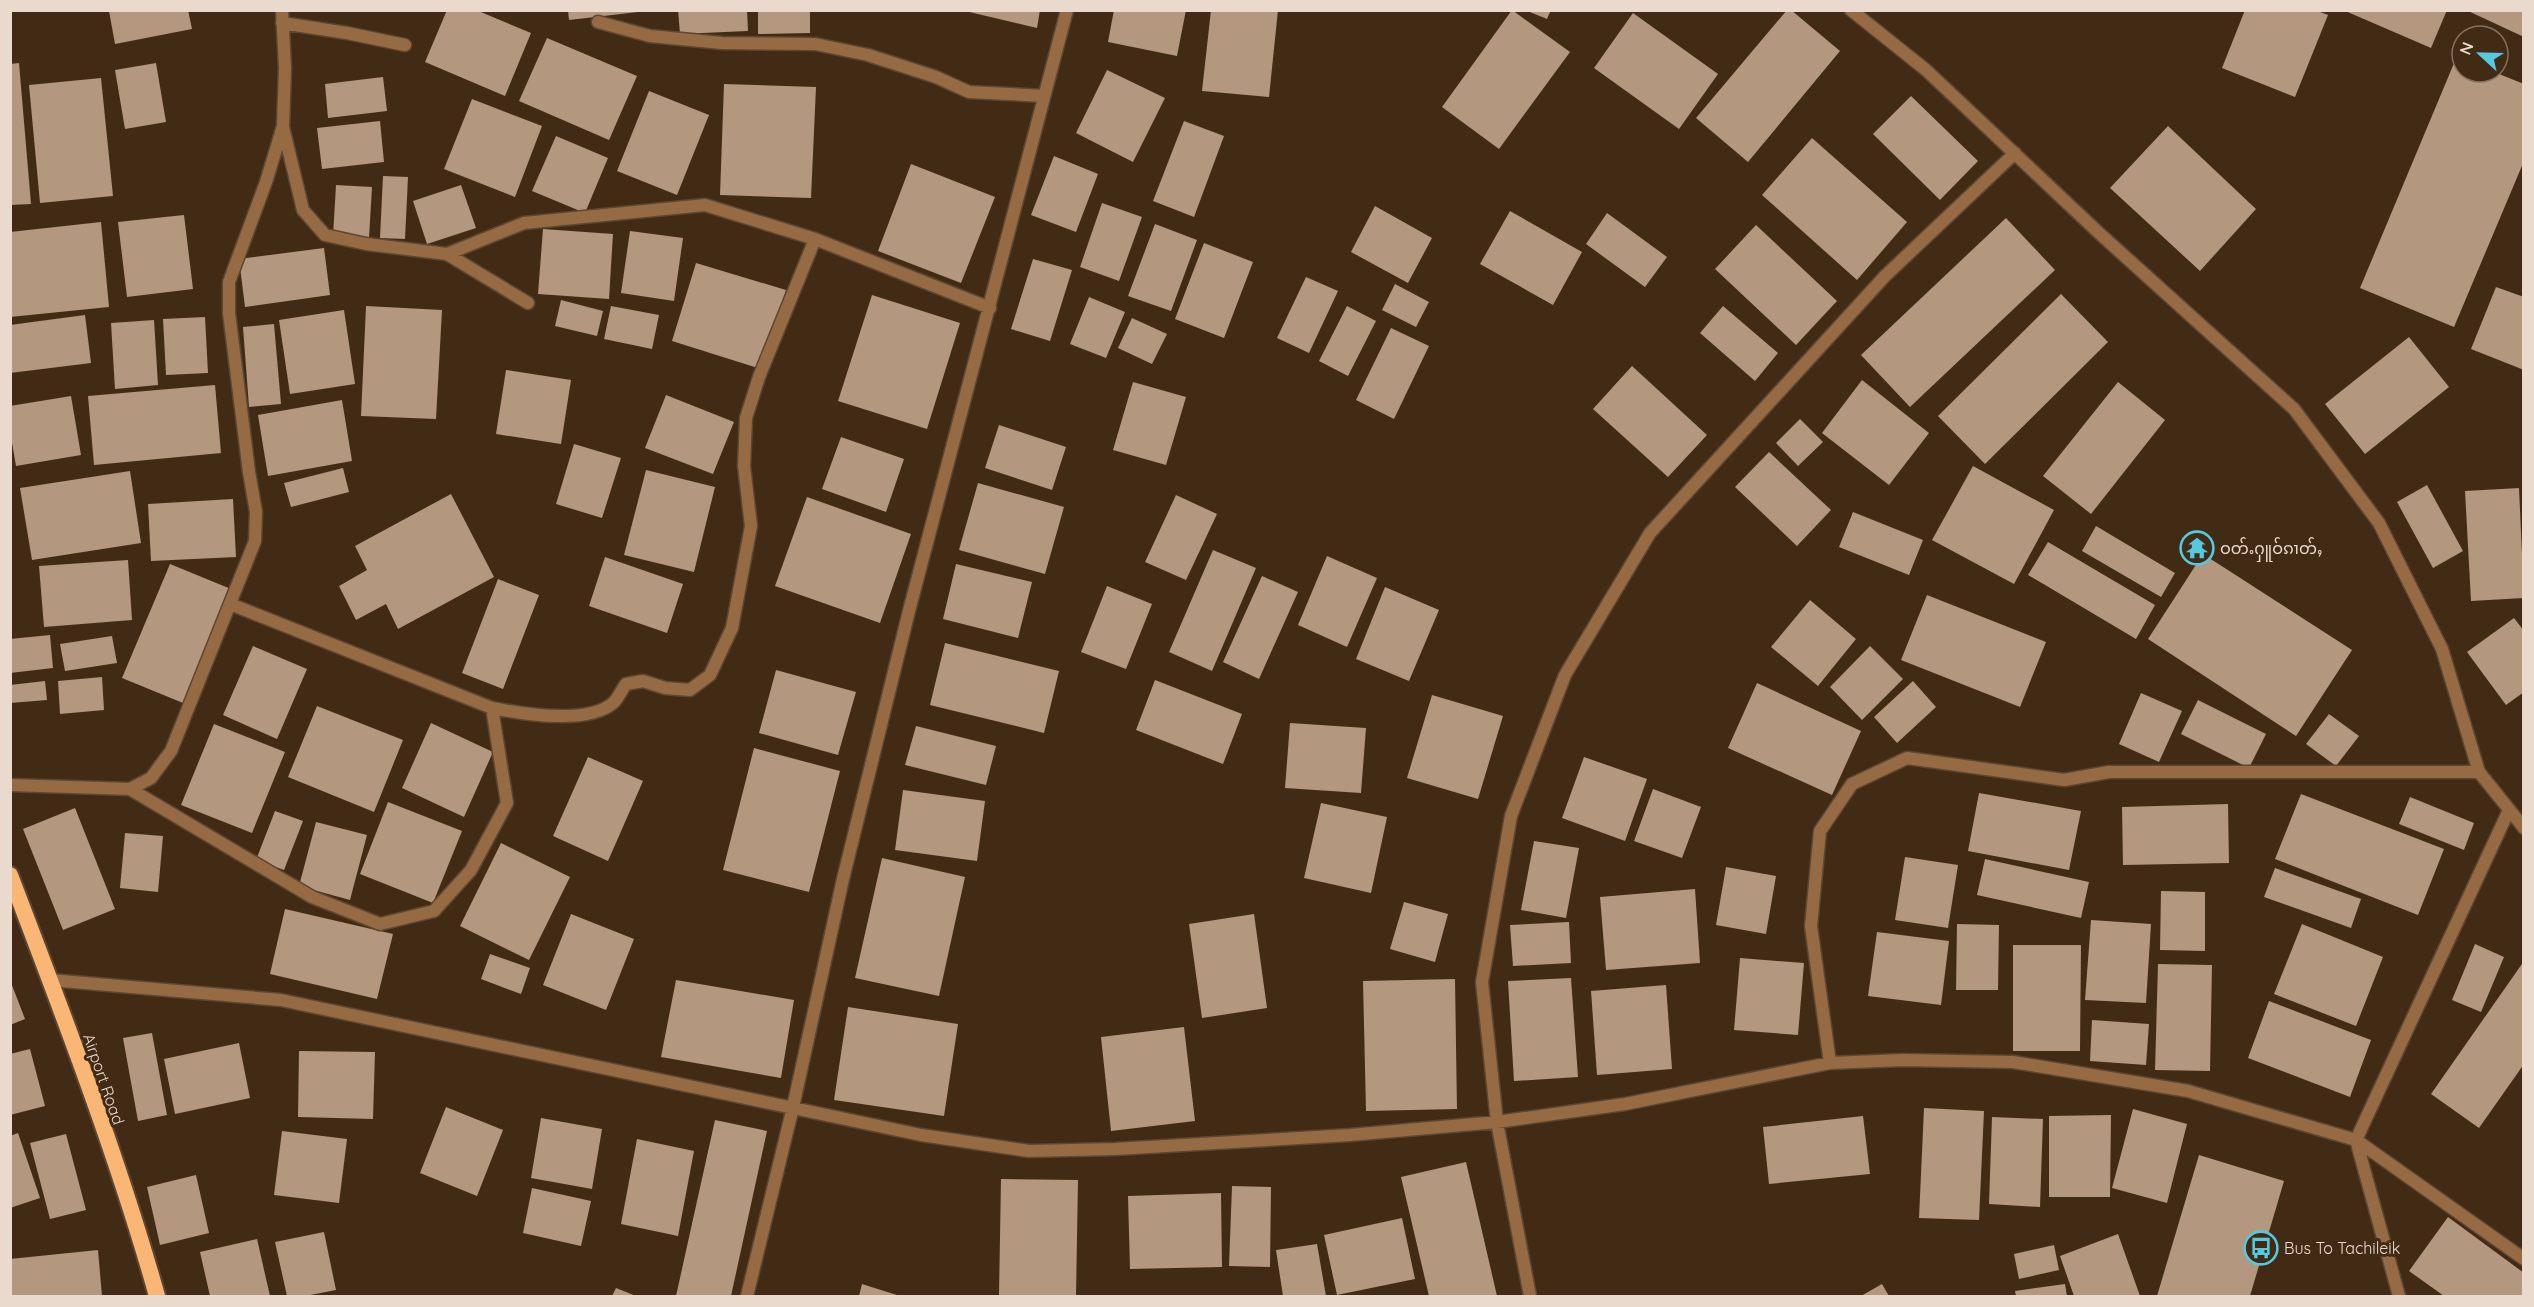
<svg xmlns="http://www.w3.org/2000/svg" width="2534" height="1307" viewBox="0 0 2534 1307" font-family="Quicksand,'Noto Sans Myanmar',sans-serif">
<rect width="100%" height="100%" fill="#422b15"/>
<path fill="#b3977e" d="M188,10L192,29L115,44L109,11Z
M447,10H476L531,33L505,96L425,62Z
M568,10H637L638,12L569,20Z
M678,10H747L748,31L680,34Z
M758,10H810V33L758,34Z
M961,10H1040L1037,28Z
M1114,10H1186L1177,56L1108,42Z
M1211,10H1278L1269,97L1202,91Z
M1512,10L1570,52L1499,149L1442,107Z
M1525,10H1551L1547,19Z
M1787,10H1791L1840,51L1748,162L1696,118Z
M2245,10H2315L2328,15L2295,97L2222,68Z
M2343,10H2447L2431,48Z
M2466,10H2524V37Z
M1633,13L1718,74L1679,129L1594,68Z
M547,38L637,76L609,140L519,101Z
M2457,56L2462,59V72H2494L2524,84V161L2454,327L2360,288Z
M19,63L31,204L10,205V64Z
M156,63L166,122L125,129L115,70Z
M1107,70L1165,98L1133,162L1076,133Z
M383,77L387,111L328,118L325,84Z
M101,78L113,196L40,203L29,85Z
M724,84L816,87L811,198L720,195Z
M649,91L709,115L677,195L617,171Z
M1911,96L1978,161L1940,200L1873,134Z
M472,99L542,126L515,197L444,169Z
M380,121L384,162L322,169L317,128Z
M1184,121L1224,136L1194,217L1153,201Z
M2168,126L2256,209L2200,271L2110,188Z
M556,136L608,158L585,213L532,191Z
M1812,138L1907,222L1857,280L1762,195Z
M1054,156L1098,174L1076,232L1031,215Z
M911,164L995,197L961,283L878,251Z
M383,176L408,177L405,239L380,238Z
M336,185L372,187L369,238L333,236Z
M461,185L476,228L427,244L413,201Z
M1102,203L1142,217L1119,281L1080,267Z
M1375,206L1432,238L1408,283L1351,252Z
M1510,211L1582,252L1553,305L1480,264Z
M1607,213L1667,257L1645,287L1586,244Z
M184,215L193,289L127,297L118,222Z
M2006,218L2055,270L1910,407L1861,355Z
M101,222L109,307L10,317V232Z
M1155,224L1197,240L1171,311L1128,296Z
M1756,225L1837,301L1796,345L1715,269Z
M543,229L613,234L609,299L538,294Z
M630,231L683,238L674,301L621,293Z
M1204,243L1253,262L1224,338L1175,319Z
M324,248L330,295L245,307L239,259Z
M1033,259L1072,270L1050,341L1011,329Z
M696,263L786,290L761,369L672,341Z
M1306,277L1338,291L1309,353L1277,338Z
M1395,284L1429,302L1416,327L1382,310Z
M2496,287L2524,297V370L2471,349Z
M2061,294L2108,342L1985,464L1938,416Z
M872,295L960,323L927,429L838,401Z
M1089,297L1125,312L1106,358L1070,344Z
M561,300L603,311L597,336L555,326Z
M366,306L442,310L436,419L361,416Z
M611,306L659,315L652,349L604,339Z
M1347,306L1376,321L1348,376L1319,361Z
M1723,306L1778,353L1755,381L1700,333Z
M344,310L355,384L290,394L279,320Z
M85,315L91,363L10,373V325Z
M205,317L208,373L166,375L163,319Z
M1132,318L1167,334L1152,364L1118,348Z
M154,320L158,385L115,389L111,323Z
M274,324L281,404L249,407L243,327Z
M1391,328L1429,346L1394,419L1356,400Z
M2409,337L2449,387L2365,454L2325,404Z
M1632,366L1707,435L1668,477L1593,409Z
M506,370L571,380L561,444L496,434Z
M1862,380L1929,433L1889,485L1822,433Z
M1133,382L1186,397L1166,465L1113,450Z
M2118,382L2165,420L2091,514L2043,476Z
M215,385L221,453L94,465L88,396Z
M666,395L734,422L713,474L645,448Z
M71,396L81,455L16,466L10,431V406Z
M342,400L352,461L268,476L258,415Z
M1800,419L1823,442L1798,466L1776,443Z
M999,425L1066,447L1052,490L985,468Z
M841,437L904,459L886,512L822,489Z
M574,444L621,458L602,518L556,504Z
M1769,452L1831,510L1797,546L1735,487Z
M1973,466L2054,510L2014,584L1932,540Z
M343,468L349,492L291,507L284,483Z
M646,470L715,487L694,572L624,555Z
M130,471L141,543L32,560L20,488Z
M978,483L1064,507L1045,574L959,550Z
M2427,485L2463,551L2433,568L2397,502Z
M2519,488L2524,598L2471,601L2465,491Z
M451,494L494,577L398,629L386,604L356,620L339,586L367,570L355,546Z
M1176,495L1217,514L1186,580L1145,562Z
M807,497L911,534L880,623L775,586Z
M233,499L236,557L151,561L148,504Z
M1853,512L1923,540L1909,575L1839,547Z
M2096,526L2175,573L2161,597L2082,551Z
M2048,542L2155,605L2136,639L2028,575Z
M1213,550L1256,568L1212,671L1169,652Z
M2203,554L2352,650L2296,736L2148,639Z
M1327,556L1377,578L1347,647L1298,625Z
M605,557L683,584L667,633L589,606Z
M128,560L132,620L44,627L39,566Z
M170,564L231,589L183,703L122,678Z
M956,564L1032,582L1018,638L943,619Z
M1262,576L1298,592L1259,679L1223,662Z
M498,579L539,595L503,689L462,673Z
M1107,586L1152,604L1126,669L1081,652Z
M1385,587L1439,610L1409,681L1356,659Z
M1927,595L2046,642L2020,707L1901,660Z
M1810,600L1856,639L1818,686L1771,647Z
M2514,618L2524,631V692L2506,705L2467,652Z
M50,635L53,668L10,673V639Z
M112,636L117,663L65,671L60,644Z
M945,643L1059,671L1044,733L930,705Z
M253,646L307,669L277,739L223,715Z
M1870,646L1903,679L1862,720L1830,687Z
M776,670L856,692L838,755L759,733Z
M102,677L104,710L60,714L58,681Z
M1155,680L1242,714L1223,764L1136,730Z
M45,681L47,700L10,703V685Z
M1913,681L1936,707L1897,743L1874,717Z
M1757,683L1861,731L1832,795L1728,748Z
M2141,693L2182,711L2159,762L2119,744Z
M1432,695L1503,716L1478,799L1407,778Z
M2198,700L2266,734L2249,768L2181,734Z
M317,706L403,740L374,812L288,777Z
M2329,714L2359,736L2336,766L2306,744Z
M431,723L493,752L464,817L402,788Z
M1290,723L1366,728L1361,793L1285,788Z
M214,724L285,752L252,833L181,805Z
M916,726L996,746L986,785L905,765Z
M754,748L840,771L809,892L723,870Z
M588,757L643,781L608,861L553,836Z
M1584,757L1647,779L1625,841L1562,818Z
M1653,789L1701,807L1682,858L1634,841Z
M903,790L985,801L977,861L895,850Z
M1979,793L2081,811L2069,870L1968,851Z
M2301,794L2444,849L2418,915L2275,859Z
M2410,797L2474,823L2464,850L2399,824Z
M388,802L462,831L433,903L360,874Z
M1321,803L1387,817L1371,893L1304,878Z
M2228,804L2229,863L2123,865L2122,807Z
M75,808L115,909L63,930L23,829Z
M275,811L303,821L284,870L256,860Z
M316,822L367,835L350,900L299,886Z
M125,833L163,836L158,892L120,888Z
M1534,841L1579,848L1566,918L1521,910Z
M501,843L570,877L529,960L460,926Z
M1905,857L1958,865L1948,928L1895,920Z
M882,858L965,877L939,996L855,978Z
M1985,859L2089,882L2081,918L1977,895Z
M1726,867L1776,876L1766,934L1716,925Z
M2275,868L2361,899L2351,928L2264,897Z
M1695,889L1700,963L1606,970L1600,897Z
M2161,891L2205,892V951L2160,950Z
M1404,902L1448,914L1435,962L1390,949Z
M285,909L393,934L377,999L270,974Z
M571,914L634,939L606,1010L543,985Z
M1254,914L1267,1008L1202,1018L1189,924Z
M2091,920L2151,924L2146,1003L2085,1000Z
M1569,922L1571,963L1513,966L1510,925Z
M1957,924L1999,925L1998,990H1956Z
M2302,924L2383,957L2356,1026L2274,994Z
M1877,932L1949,941L1941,1005L1868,996Z
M2475,944L2504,957L2481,1012L2452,1000Z
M2013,945H2081L2080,1051H2013Z
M490,954L530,968L521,994L481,979Z
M1740,958L1804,963L1798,1035L1734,1030Z
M2524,961V1064L2479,1128L2431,1094Z
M2158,964L2212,965L2210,1071L2155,1070Z
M1571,978L1578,1077L1514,1081L1508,981Z
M1455,979L1457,1109L1366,1111L1363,981Z
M10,980L25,1019L10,1025Z
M676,980L794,1000L781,1078L661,1057Z
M1666,985L1672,1069L1597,1075L1591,991Z
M2269,1001L2371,1040L2350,1097L2248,1058Z
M848,1007L958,1024L944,1116L834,1100Z
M2092,1020L2149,1024L2146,1065L2090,1061Z
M1184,1027L1195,1121L1111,1131L1101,1037Z
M152,1033L167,1115L138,1121L123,1038Z
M239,1043L250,1098L175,1114L164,1059Z
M30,1049L45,1106L10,1115V1054Z
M299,1051L375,1052L373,1119L298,1117Z
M446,1107L503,1130L477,1196L420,1173Z
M1924,1108L1984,1111L1979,1220L1919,1218Z
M2133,1109L2187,1124L2167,1203L2112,1188Z
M2111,1115L2110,1197H2049V1116Z
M1863,1116L1870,1174L1769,1184L1763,1127Z
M1992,1117L2043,1119L2040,1207L1989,1204Z
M541,1118L602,1129L592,1189L531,1178Z
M715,1120L767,1131L731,1296H676Z
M282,1131L347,1139L339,1203L274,1195Z
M18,1133L40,1198L10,1208V1136Z
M66,1134L86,1210L50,1219L30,1143Z
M637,1139L694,1151L678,1236L621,1224Z
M2199,1155L2284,1181L2250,1296H2157Z
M1466,1162L1497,1296H1429L1401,1177Z
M196,1175L209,1233L160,1245L147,1187Z
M1001,1179L1078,1180L1076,1296L999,1295Z
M1232,1186L1271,1187L1270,1267L1229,1266Z
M532,1188L591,1201L581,1246L523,1233Z
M1221,1193L1222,1267L1130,1269L1128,1196Z
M2448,1217L2524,1273V1296H2444L2409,1271Z
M1402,1218L1415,1279L1337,1295L1324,1235Z
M324,1232L336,1290L305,1296H287L275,1242Z
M2118,1234L2140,1296H2074L2060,1256Z
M257,1239L270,1296H210L200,1252Z
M1317,1244L1326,1296H1283L1276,1250Z
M2054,1245L2059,1270L2019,1279L2014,1254Z
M98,1250L102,1296H10V1259Z
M862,1284L900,1296H859Z
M1882,1284L1889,1296H1861Z
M2065,1284L2067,1296H2016L2015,1291Z
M616,1288L636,1296H612Z"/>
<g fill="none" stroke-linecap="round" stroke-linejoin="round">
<defs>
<path id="minor" d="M1851,10L1926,70L2099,233L2294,409L2379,523L2442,649L2479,772L2524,828
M598,22L650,36L722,43L815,44L868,55L936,77L969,92L1044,96
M282,23L347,33L405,45
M283,127L303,210L325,235L366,244L447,254L528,303
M447,254L524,223L705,205L815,239L990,308
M230,604L492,708C523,714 587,725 613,703C618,699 622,689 626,684L643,681L665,688L690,690L710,675L732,628L751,526L744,466L746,418L759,377L815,239
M10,785L130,789L151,778L171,751L255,541L256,512L249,472L229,313V282L266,182L283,126L285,68L282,10
M130,789L312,897L380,924L434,911L471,870L507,803L492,708
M50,980L281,1000L921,1135L1029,1151L1115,1149L1350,1135L1497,1122L1625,1104L1830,1063L1903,1060L2013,1062L2188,1091L2356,1140L2524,1259
M1830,1063L1811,926L1820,831L1852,784L1907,758L2064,780L2109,772H2479
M747,1296L793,1107L843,879L909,611L1067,10
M1530,1296L1497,1122L1482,982L1511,816L1565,675L1650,533L1885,276L2015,153
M2399,1296L2356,1140L2509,810"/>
<path id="trunk" d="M10,875C63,1014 117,1154 157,1296"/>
</defs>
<use href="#minor" stroke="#5d4732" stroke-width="15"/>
<use href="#trunk" stroke="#5d4732" stroke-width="20"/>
<use href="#minor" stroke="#966a42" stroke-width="12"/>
<use href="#trunk" stroke="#f9b674" stroke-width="16"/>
</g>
<defs>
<symbol id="temple-ring" viewBox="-11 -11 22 22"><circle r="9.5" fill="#422b15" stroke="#56c9e0" stroke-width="1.5"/><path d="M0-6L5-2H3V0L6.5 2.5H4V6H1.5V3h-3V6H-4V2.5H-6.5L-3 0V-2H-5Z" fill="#56c9e0"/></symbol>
<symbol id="bus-ring" viewBox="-11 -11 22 22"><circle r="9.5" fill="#422b15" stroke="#56c9e0" stroke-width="1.5"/><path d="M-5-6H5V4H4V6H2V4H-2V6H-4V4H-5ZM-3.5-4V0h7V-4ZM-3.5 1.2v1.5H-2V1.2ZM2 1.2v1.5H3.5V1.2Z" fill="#56c9e0"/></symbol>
</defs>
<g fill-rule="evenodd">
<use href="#temple-ring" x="2178" y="529" width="38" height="38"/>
<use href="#bus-ring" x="2242" y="1229" width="38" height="38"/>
</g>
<g text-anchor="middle" stroke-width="6" stroke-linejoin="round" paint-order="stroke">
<g font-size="16" fill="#eadacd" stroke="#422b15" text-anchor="start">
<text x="2220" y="554">ဝတ်ႉႁူဝ်ၵၢတ်ႇ</text>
<text x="2284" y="1254">Bus To Tachileik</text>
</g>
<g font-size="16" fill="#eadacd" stroke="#422b15">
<text transform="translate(104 1079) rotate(71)" y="6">Airport Road</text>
</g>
</g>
<rect width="2534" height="1307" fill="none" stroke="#eadacd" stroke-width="24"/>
<g transform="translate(2480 54) rotate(292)"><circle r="28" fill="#422b15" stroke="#85715f" stroke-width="1.5"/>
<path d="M0-4.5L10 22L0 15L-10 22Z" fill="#56c9e0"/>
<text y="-9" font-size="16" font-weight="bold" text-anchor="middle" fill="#eadacd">N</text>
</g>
</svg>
